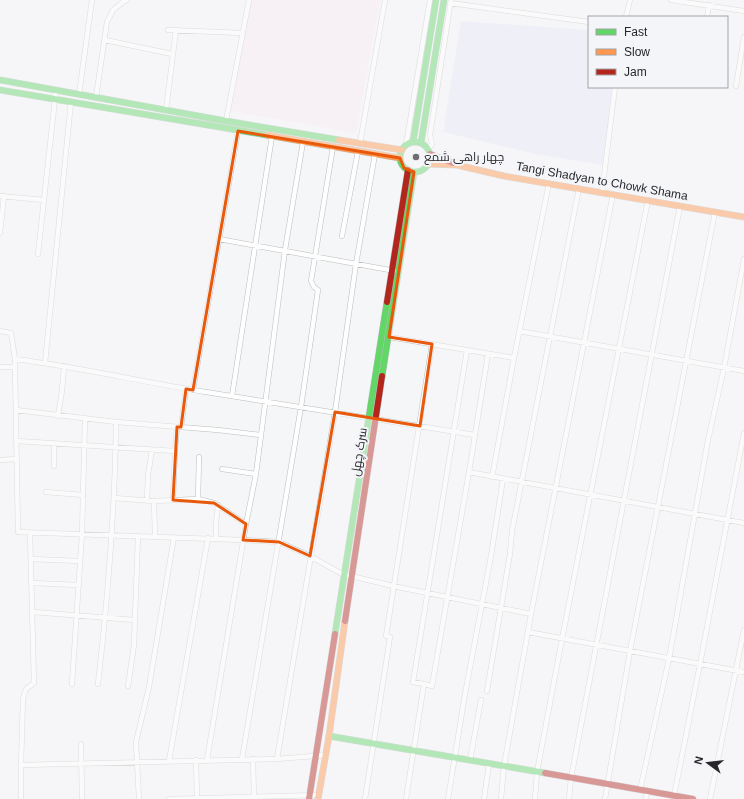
<svg xmlns="http://www.w3.org/2000/svg" width="744" height="799" viewBox="0 0 744 799" font-family="Arial,Cairo,sans-serif">
<rect width="100%" height="100%" fill="#f5f6f8"/>
<path fill="#f8ecf4" d="M251,0H380L356,133L231,111Z"/>
<path fill="#e7e7f9" d="M461,21L589,30V87H612L604,165L535,154L443,132Z"/>
<g fill="none" stroke-linecap="round" stroke-linejoin="round">
<defs>
<path id="street" d="M671,0L744,11
M450,3L589,22
M626,17L630,0
M707,17L709,5
M168,30L243,33
M105,40L172,54
M736,86L744,37
M79,94L92,0
M96,97L107,22L113,10L123,2L127,0
M166,110L176,30
M226,121L249,0
M360,143L385,0
M406,145L430,0
M428,150L432,144L430,135L451,0
M602,192L615,87
M0,196L44,200
M0,233L4,196
M342,236L358,151
M219,239L395,271
M38,254L56,90
M0,331L11,333L15,359
M519,331L744,371
M389,337L514,358
M45,363L71,102
M0,367H15V359C79,367 142,382 206,392C295,407 385,420 475,435L469,472L744,523
M15,367L18,532L243,540L279,542L310,556L344,575L351,576L393,586L531,614
M193,390L238,131
M232,396L272,136
M16,410L116,422L218,430L261,435
M58,416L62,391L64,366
M181,427L186,389
M475,435L488,354
M17,441L175,451L173,500
M175,451L177,427
M0,460L17,459
M54,466V444
M222,469L256,474
M492,477L514,358L549,183
M46,492L83,495
M114,498L154,501L198,499L214,503L246,524
M198,499L199,457
M147,501L148,475L152,450
M154,501L155,537
M216,539V523L218,505
M31,559L80,561
M32,583L79,585
M33,612L135,620
M528,632L744,672
M72,684L82,534L85,419
M98,684C108,597 115,510 116,422
M424,684L413,682L467,350
M128,686L134,645L138,536
M487,691L510,554L512,531L579,188
M81,744L82,799
M242,759L301,407L318,290L314,287L311,281L333,147
M253,759L254,799
M277,759L335,412L356,264L375,154
M196,760L197,799
M207,760L246,524L256,474L285,250L303,142
M470,760L481,700
M169,761L208,538
M21,765L277,759L326,755
M640,790L669,659L708,440L724,368L744,259
M674,796L700,664L744,433
M21,799V765L23,699L26,689L34,683L30,533
M139,799L136,742L149,687L174,537
M169,799L319,795
M365,799L390,637L386,636L432,344
M406,799L424,684L432,686L469,472
M448,799L465,694L491,556L503,479
M484,799L489,764
M501,799L504,766L531,614L613,194
M535,799L537,772L562,639L648,200
M569,799L571,778L680,206
M605,799L630,651L715,212
M646,799L647,791
M710,799L744,630"/>
<path id="fast" d="M0,80L226,121L339,140
M0,90L267,135
M413,142L436,0
M400 157a15 15 0 1 1 30 0a15 15 0 1 1-30 0Z
M421,143L444,0
M382,376L414,172
M335,634L387,302
M329,736L545,773"/>
<path id="slow" d="M267,135L400,158
M339,140L402,150
M428,164L457,165L504,176L744,217
M318,799L329,736L345,621"/>
<path id="jam" d="M430,154L453,163
M387,302L408,170
M345,621L382,376
M545,773L693,799
M309,799L335,634"/>
</defs>
<use href="#street" stroke="#bcbdbe" stroke-width="5.5"/>
<use href="#fast" stroke="#bcbdbe" stroke-width="7"/>
<use href="#slow" stroke="#bcbdbe" stroke-width="7"/>
<use href="#jam" stroke="#bcbdbe" stroke-width="7"/>
<use href="#street" stroke="#fefefe" stroke-width="4.5"/>
<use href="#fast" stroke="#63d668" stroke-width="6"/>
<use href="#slow" stroke="#ff974d" stroke-width="6"/>
<use href="#jam" stroke="#b3261e" stroke-width="6"/>
</g>
<path d="M0 0H744V799H0ZM238,131L400,158L404,168L414,172L389,337L432,344L420,426L335,412L310,556L279,542L243,540L246,524L214,503L173,500L177,427H181L186,389L193,390Z" fill="#f5f6f8" fill-opacity=".55" fill-rule="evenodd"/>
<path fill="none" stroke="#e8590c" stroke-width="3" stroke-linejoin="round" d="M238,131L400,158L404,168L414,172L389,337L432,344L420,426L335,412L310,556L279,542L243,540L246,524L214,503L173,500L177,427H181L186,389L193,390Z"/>
<circle fill="#6f6f71" stroke="#f4f5f9" stroke-width="1.5" cx="416" cy="157" r="4"/>
<g text-anchor="middle" stroke-width="4" stroke-linejoin="round" paint-order="stroke">
<g font-size="12" fill="#272729" stroke="#f4f5f9" text-anchor="start">
<text x="424" y="161">چهار راهی شمع</text>
</g>
<g font-size="12" fill="#272729" stroke="#f4f5f9">
<text transform="translate(602 181) rotate(10)" y="4">Tangi Shadyan to Chowk Shama</text>
<text transform="translate(359 452) rotate(-81)" y="4">سرک چهل</text>
</g>
</g>
<rect x="588" y="16" width="140" height="72" fill="#f4f5f9" stroke="#a2a3a6"/>
<rect x="596" y="29" width="20" height="6" fill="#63d668" stroke="#a2a3a6"/>
<text x="624" y="36" font-size="12" fill="#272729">Fast</text>
<rect x="596" y="49" width="20" height="6" fill="#ff974d" stroke="#a2a3a6"/>
<text x="624" y="56" font-size="12" fill="#272729">Slow</text>
<rect x="596" y="69" width="20" height="6" fill="#b3261e" stroke="#a2a3a6"/>
<text x="624" y="76" font-size="12" fill="#272729">Jam</text>
<g transform="translate(708 763) rotate(285)" stroke="#f4f5f9" stroke-width="3" paint-order="stroke">
<path d="M0-3L7 15L0 10L-7 15Z" fill="#272729"/>
<text y="-6" font-size="11" font-weight="bold" text-anchor="middle" fill="#272729">N</text>
</g>
</svg>
